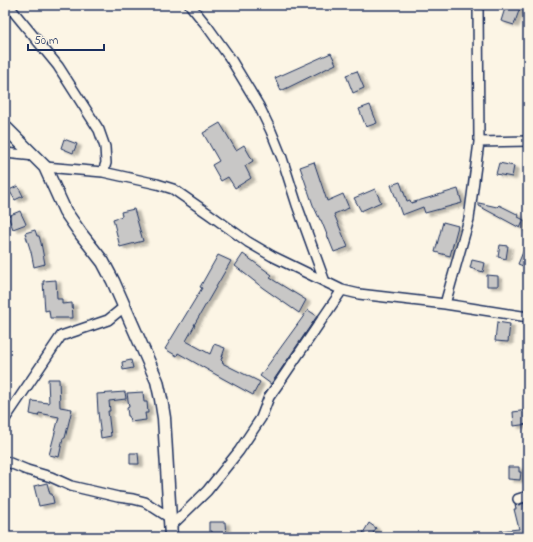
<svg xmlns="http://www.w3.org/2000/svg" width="533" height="542" viewBox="0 0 533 542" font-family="'Indie Flower',sans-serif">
<defs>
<filter id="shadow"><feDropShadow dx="4.5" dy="2.5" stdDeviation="1" flood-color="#0004"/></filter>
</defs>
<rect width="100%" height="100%" fill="#fcf5e5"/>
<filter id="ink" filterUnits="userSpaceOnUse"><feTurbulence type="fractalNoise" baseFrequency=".025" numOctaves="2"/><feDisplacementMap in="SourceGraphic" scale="8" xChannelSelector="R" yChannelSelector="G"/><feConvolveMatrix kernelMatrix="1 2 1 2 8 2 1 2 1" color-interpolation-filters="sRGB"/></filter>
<g filter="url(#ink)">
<path fill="#c8c7c6" stroke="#1b2f5e" filter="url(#shadow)" d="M506,5H521L514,25L501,21Z
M331,53L336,64L281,91L275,78Z
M357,71L364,88L353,93L346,75Z
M370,105L377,123L366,127L359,109Z
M220,123L236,150L244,145L253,161L245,166L251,178L235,188L228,177L221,181L212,165L219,161L203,133Z
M64,139L77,144L73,153L61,148Z
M314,162L327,201L343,194L349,208L334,214L348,247L334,252L321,220H320L313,205L300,167Z
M499,163L514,166L512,177L496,174Z
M400,182L407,201L410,200L411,203L458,189L462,203L425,213L423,207L402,215L391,185Z
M18,186L23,196L15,200L9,190Z
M375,189L381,202L361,211L354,198Z
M479,203L497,207L499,205L519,215L518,217L524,220L520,228L479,206Z
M134,209L143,241L120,247L113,219L122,216L121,212Z
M20,211L26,224L13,229L8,216Z
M443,222L458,226L450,256L435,252Z
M35,230L37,236H39L41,243L45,264L34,267L31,252L25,233Z
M528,240V268L518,264Z
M500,245L508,246L506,259L498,257Z
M243,254L272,275L270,278L306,300L299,313L263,288L235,266Z
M218,255L231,261L194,325H195L186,341L210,354L214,344L225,348L221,360L223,362L222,363L260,382L253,395L222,378L178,353L177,356L165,349L202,288L200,287Z
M472,260L485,263L483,272L470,268Z
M487,275L498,276V286H487Z
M56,280L57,299H62V304L72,303L73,318H50L49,310L45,311L43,281Z
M308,310L317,316L271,384L260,376Z
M497,322L510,324L508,342L495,341Z
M131,360L133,368L123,370L122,362Z
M48,379H59L60,407L72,409L67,430L65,438H63L59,457L49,455L59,417L39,413L38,416L30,414L32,401L49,403Z
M125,392L126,399L109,401L110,411H108L111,436L101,438L98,412L97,394Z
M143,392L144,402H147L148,413H145L146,420L130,422L129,416H128L127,408L129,407L127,393Z
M528,410V424L514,426L513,412Z
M130,453H138L139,464H130Z
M508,467H519V472H521L520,480L508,479Z
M47,483L50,494H52L54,503L39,506L34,486Z
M524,503L528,521V536L500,537V531L519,529L514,509H516L515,504L519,505Z
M209,522H225L226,537H212V531H209Z
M369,523L376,528L371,537L363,533Z"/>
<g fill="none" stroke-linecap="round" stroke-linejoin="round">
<defs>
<path id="minor" d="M8,5L58,66L99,130L105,147L106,163L103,172
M190,5L207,26L230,58L259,106L271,131L282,158L297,205L325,282
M479,142L528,141
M5,153L35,156
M45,167L103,172L157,184L173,189L209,214L248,242L272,256L342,290L359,294L445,304L528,317
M445,304L469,219L479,142L478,5
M5,419L61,336L108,320L124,307
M5,461L27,470L51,477L71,486L118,497L133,499L145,502L170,518
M518,499L528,496
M171,526L207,491L239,451L261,418L269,397L281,380L342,290"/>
<path id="tertiary" d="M5,127L45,167L65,211L81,234L103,262L113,281L150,365L157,381L161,399L164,418L167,468L171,537"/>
</defs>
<use href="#minor" stroke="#1b2f5e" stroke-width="12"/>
<use href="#tertiary" stroke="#1b2f5e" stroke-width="15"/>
<use href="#minor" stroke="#fcf5e5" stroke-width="9"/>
<use href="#tertiary" stroke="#fcf5e5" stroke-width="12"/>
</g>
</g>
<rect width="533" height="542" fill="none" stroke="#fcf5e5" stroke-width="20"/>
<rect x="10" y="10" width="513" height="522" fill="none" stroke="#1b2f5e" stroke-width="1.5" filter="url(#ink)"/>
<path d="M28 44v6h76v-6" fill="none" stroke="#1b2f5e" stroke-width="2"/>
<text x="34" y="44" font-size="12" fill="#1b2f5e" stroke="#fcf5e5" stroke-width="3" paint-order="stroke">50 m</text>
</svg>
